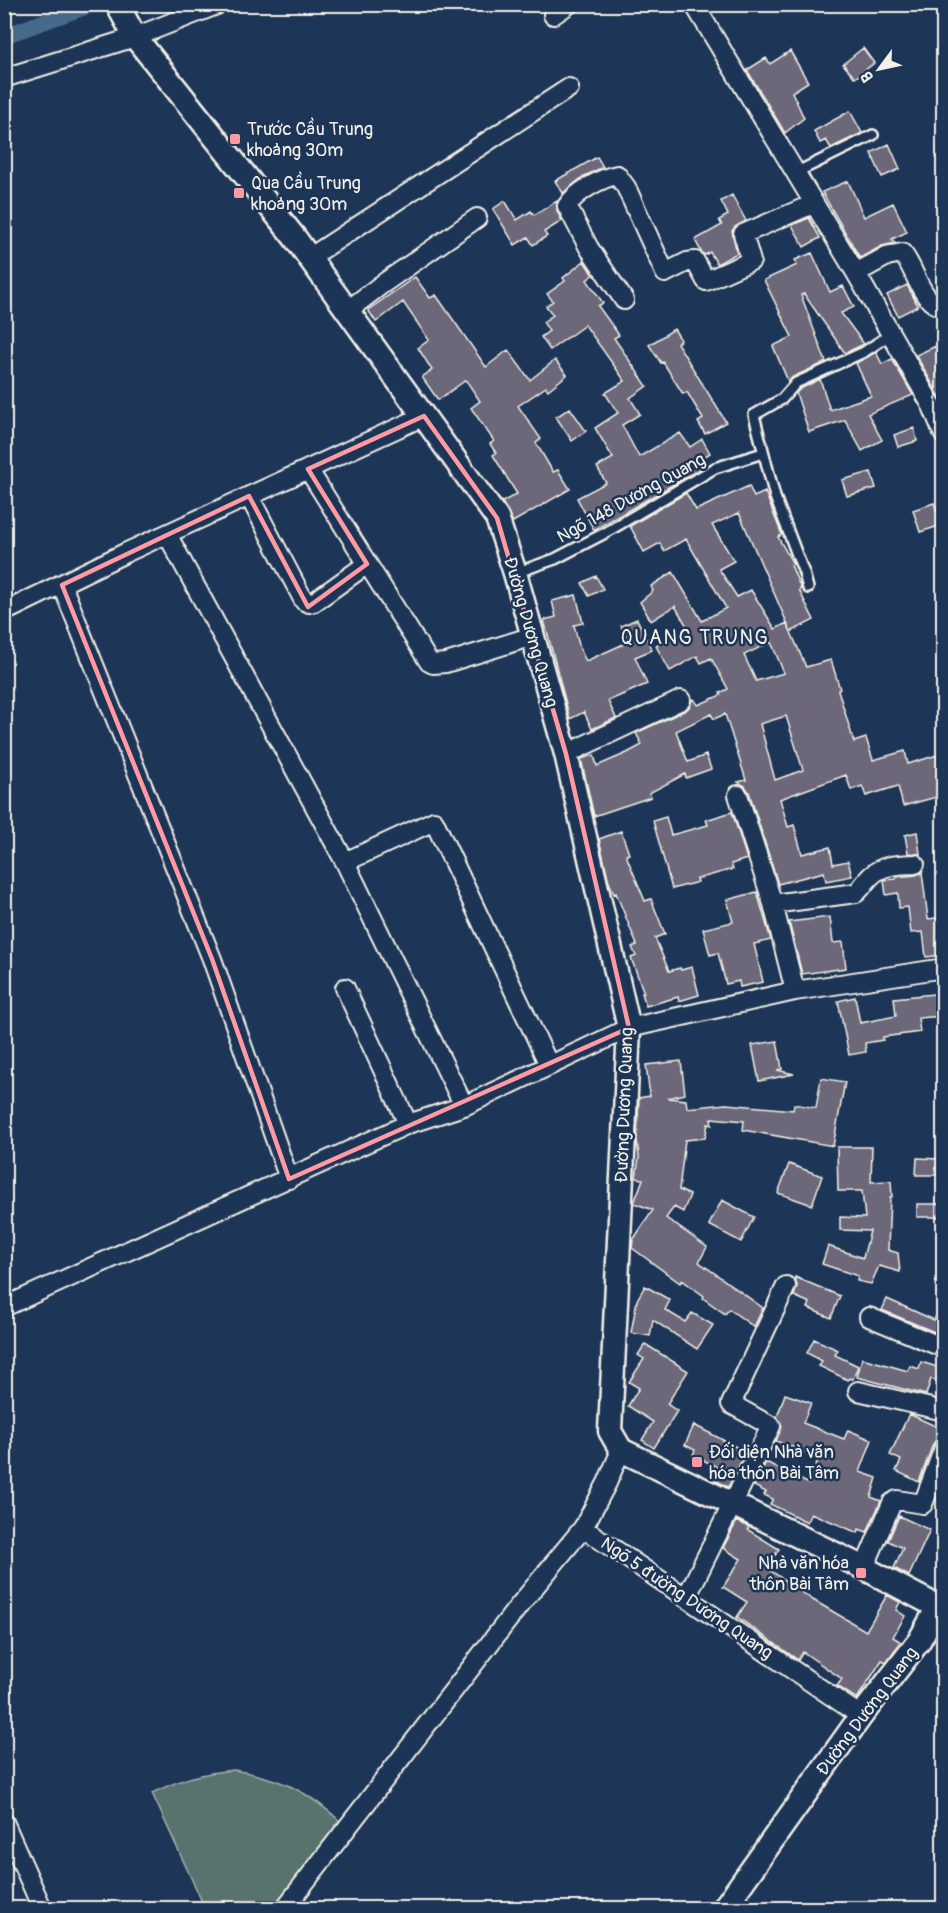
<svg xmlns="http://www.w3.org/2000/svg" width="948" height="1913" viewBox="0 0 948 1913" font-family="Pangolin,sans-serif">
<rect width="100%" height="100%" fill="#1d3557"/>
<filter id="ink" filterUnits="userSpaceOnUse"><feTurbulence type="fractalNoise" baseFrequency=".0167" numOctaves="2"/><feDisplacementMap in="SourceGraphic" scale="12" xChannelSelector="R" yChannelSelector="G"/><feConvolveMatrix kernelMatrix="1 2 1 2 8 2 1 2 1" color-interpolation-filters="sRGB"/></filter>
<g filter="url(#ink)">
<path fill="#59726e" stroke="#a6b2ab" stroke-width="1.5" d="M234,1770C281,1778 309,1791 344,1825L279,1908H205L152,1793C181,1779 201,1773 234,1770Z"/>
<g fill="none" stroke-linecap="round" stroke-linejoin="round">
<path stroke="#456a8c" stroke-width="16" d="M4,36L93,4"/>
</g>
<path fill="#6c6779" stroke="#f4f1e8" stroke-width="1.5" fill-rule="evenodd" d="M863,48L874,63L855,78L843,64Z
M790,51L808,82L792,92L804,118L785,133L747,70L766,58L770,64Z
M850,111L862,133L831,148L826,140L820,143L814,131Z
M889,144L900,169L882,177L871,153Z
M597,157L603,167L583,177L563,193L555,181Z
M848,181L864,217L893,203L907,232L892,239L895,243L882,246L860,258L822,192Z
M732,195L746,221L735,227L732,231L737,253L717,264L710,252L705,255L702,253L695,240L722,225L719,220L728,215L721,201Z
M505,201L517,220L531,211L534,215L557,201V211L562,221L544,232L547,236L533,245L528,237L515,245L493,209Z
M809,218L820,238L804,247L792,225Z
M812,253L830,292L843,286L854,307L841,313L864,344L845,353L804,294L801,295L826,362L793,377L788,381L773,346L792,337L764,280L797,265L795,260Z
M584,261L593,275L587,280L603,303L598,306L619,335L614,338L647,386L630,398L640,414L622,425L639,457L680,433L690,447L702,439L710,453L702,458L707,465L594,530L577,498L606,483L597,467L613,458L595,428L618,413L605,393L625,381L585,325L550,350L541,337L549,331L543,322L553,315L546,306L553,301L547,294L565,281L563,278Z
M415,277L430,298L436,295L486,367L508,350L530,380L555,360L567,375L548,390L546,387L518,406L541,439L536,443L553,472L558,470L570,489L513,522L502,502L517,494L493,455L496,453L490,444L494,441L471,408L480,401L466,380L438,400L422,377L432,370L418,348L429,340L403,302L376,322L368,310Z
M907,285L918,306L898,316L887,295Z
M674,329L681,340L677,343L726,422L705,434L698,422L703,419L687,392L683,394L663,362L661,363L649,345Z
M936,346L944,364V404L916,355Z
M876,352L882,364L892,359L913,395L868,414L882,440L862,451L845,420L809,432L796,393L800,389L820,379L830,410L871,396L856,363Z
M570,408L586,431L572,441L556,417Z
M914,428L917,441L898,447L894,435Z
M871,472L876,488L847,496L842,480Z
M749,486L754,497L765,492L782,535L778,537L793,564L791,565L801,589L799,590L814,620L791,632L739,513L712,525L734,561L719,569L737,597L751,590L775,629L787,623L806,667L831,660L840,689L838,690L854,742L866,738L873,760L905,751L908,764L944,753V795L903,806L898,786L866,796L862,786L851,790L846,775L780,799L788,827L794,825L802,854L830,847L833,864L848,861L852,876L826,881L824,872L778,884L749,792L745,786L738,782L746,780L725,714L714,719L711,714L676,731L688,762L706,755L711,769L686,778L685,774L649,793L651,797L594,816L581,759L594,755L597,766L627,753L642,745L636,733L686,710L690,706L692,700L694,699L698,705L721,695L720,693L728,689L711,658L701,663L697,656L670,671L656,646L688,628L675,606L651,621L640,602L653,591L651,586L673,572L702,621L726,608L686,539L664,551L660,543L644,552L630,526L686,493L696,510ZM771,642L784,673L756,681L744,655ZM786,716L803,770L775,780L760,724Z
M934,503L942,525L920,532L913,510Z
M596,576L603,589L589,596L582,583Z
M576,595L583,623L574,625L580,649L586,661L628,642L621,626L637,619L652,650L635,657L647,684L608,701L616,718L592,729L584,712L570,719L544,620L556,617L552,601Z
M732,812L747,859L731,864L733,869L697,879L698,882L672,889L653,821L666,817L671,835L708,825L706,820Z
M621,831L629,854L626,855L645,901L651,899L665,934L655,938L669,971L680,968L681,970L692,967L699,995L679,1001L678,997L646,1006L642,993H644L631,958L636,956L632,947L637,945L616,893L614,894L609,882L599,839Z
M917,832L920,854L908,853L905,835Z
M922,872L928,919L944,917V930H940L943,955L926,957L923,932L911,933L908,907L899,908L898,893L886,895L884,880L896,879V877L916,875Z
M757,892L771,940L754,944L763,982L740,987L739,981L726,984L718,953L710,955L703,929L733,922L727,900Z
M830,917L833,943L843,942L846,968L802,974L789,922Z
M944,993V1016L918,1018L920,1032L883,1037V1040L865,1043L866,1052L849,1055L838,1001L855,997L860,1023L896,1016L894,998Z
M777,1041L782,1069L777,1070L794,1074L759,1081L752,1045Z
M681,1061L685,1094L668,1098L686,1100L687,1108L726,1104L793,1110L794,1104L816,1108L821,1078L845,1082L833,1146L743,1130L744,1121L711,1118L712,1125L708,1124L705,1138L685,1140L679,1190L690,1195L683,1212L674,1207L666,1218L707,1247L699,1262L763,1308L754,1327L729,1309L725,1314L703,1298L704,1296L682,1280L680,1283L632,1248L633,1240L653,1210L634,1203L643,1179L636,1178L639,1157L637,1140L639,1098L650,1096L646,1065Z
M837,1147H872L871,1182L891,1181L892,1197H890L888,1250L898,1253L900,1272L879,1266L871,1284L857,1281L858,1276L822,1264L828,1246L863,1258L870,1231L840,1230V1217L865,1218L862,1191H838Z
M917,1158L939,1159V1175H916Z
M789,1164L822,1176L812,1205L778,1193Z
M722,1200L754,1217L741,1242L709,1225Z
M917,1204H944V1217H917Z
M795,1277L840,1296L831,1318L808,1308L810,1303L794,1296L797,1286Z
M645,1286L670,1300L665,1310L685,1322L692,1313L713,1325L697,1349L653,1320L650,1336L631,1333L637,1300Z
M887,1299L934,1320L944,1300V1336L882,1310Z
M814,1339L838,1350L835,1355L858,1366L853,1379L849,1378L848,1380L819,1366L822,1361L807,1353Z
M645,1344L688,1371L667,1404L677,1411L654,1448L642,1440L653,1422L628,1406L639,1388L629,1382L644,1359L638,1355Z
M862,1358L908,1371L910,1366L919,1369L921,1362L944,1369V1383L931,1379L926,1395L857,1377Z
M785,1394L811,1403L803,1423L844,1439L848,1430L872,1440L860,1472L877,1478L871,1497L881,1501L867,1532L859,1529L858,1533L811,1513L807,1522L770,1504L773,1499L764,1495L766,1492L754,1486L766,1462L809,1484L819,1457L776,1441L782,1426L777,1417Z
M909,1414L944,1430V1437L937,1439L933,1444L919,1482L896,1471L901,1460L890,1455Z
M694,1425L746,1452L728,1487L715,1480L721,1469L693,1455L695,1450L685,1445Z
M899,1516L930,1530L909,1576L894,1568L903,1548L888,1541Z
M737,1521L749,1527L748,1530L779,1549L767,1568L813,1600L866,1631L887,1595L900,1602L896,1610L905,1616L893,1637L901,1642L886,1662L882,1660L857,1699L837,1686L842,1679L803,1652L798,1660L737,1617L747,1602L723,1587L741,1559L723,1548Z"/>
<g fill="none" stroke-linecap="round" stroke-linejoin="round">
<defs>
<path id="service" d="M795,173L873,135
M515,573L555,559L605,533L715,468L763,453
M808,588L804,573L775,497L754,415L782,399L796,383L864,352L891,334"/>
<path id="minor" d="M694,4L856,273L887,256L902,253C916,268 920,304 944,307
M553,15L569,4
M4,78L135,37L219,4
M309,258L569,88
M856,273L932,406L944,435
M624,300L589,248L567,206C576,192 601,178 617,175L626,187L665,273L687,262L695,261L706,281L751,261L743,234L813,204
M347,311L381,285L477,218
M308,469L429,662L433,664L446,663L533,636
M249,496L304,601L309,603L314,602L367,564
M167,534L345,862L464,1106
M62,585L212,959L289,1179
M4,612L125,553L424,416
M566,754L681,700
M738,795L773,904L795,991
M345,862L434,821L549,1065
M773,904L856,893C863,887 866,880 872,875C884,864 900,865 915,864
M345,988L408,1124
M4,1307L408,1124L464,1106L629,1028L795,991L944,968
M869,1317L944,1348
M858,1391L944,1411
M621,1450L607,1483L583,1528L861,1716
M864,1568L892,1503L897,1500L923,1504L944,1448
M686,1598L771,1426L731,1404L786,1286
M4,1822L42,1908
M285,1908L518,1607L583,1528"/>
<path id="tertiary" d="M117,4L135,37L295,238L497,518L515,573L566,754L629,1028L610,1431L621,1450L864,1568L938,1607L919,1641L861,1716L724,1908"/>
</defs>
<use href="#service" stroke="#f4f1e8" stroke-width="14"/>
<use href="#minor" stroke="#f4f1e8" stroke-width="22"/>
<use href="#tertiary" stroke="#f4f1e8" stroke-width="27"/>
<use href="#service" stroke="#1d3557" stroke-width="9"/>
<use href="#minor" stroke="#1d3557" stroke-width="18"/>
<use href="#tertiary" stroke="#1d3557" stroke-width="22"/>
</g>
</g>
<path fill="none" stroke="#ff9aa2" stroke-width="4.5" stroke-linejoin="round" d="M424,416L497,518L566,754L629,1028L289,1179L212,959L62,585L249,496L308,607L367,564L308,469Z"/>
<g fill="#ff9aa2" stroke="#1d3557" stroke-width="2">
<rect x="229" y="133" width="12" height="12" rx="3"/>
<rect x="233" y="187" width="12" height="12" rx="3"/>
<rect x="691" y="1456" width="12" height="12" rx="3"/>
<rect x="855" y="1567" width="12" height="12" rx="3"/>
</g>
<g text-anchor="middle" stroke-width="5" stroke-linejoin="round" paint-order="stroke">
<g font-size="18" fill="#f4f1e8" stroke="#1d3557" text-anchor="start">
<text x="247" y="135">Trước Cầu Trung<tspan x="247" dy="21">khoảng 30m</tspan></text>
<text x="251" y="189">Qua Cầu Trung<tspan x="251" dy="21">khoảng 30m</tspan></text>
<text x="709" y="1458">Đối diện Nhà văn<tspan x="709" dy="21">hóa thôn Bài Tâm</tspan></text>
<text x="849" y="1569" text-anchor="end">Nhà văn hóa<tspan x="849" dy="21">thôn Bài Tâm</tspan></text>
</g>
<g font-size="18" fill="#f4f1e8" stroke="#1d3557">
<text transform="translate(631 498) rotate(-29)" y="6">Ngõ 148 Dương Quang</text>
<text transform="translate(531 632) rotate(74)" y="6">Đường Dương Quang</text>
<text transform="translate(624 1105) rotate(-88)" y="6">Đường Dương Quang</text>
<text transform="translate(687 1598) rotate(34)" y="6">Ngõ 5 đường Dương Quang</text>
<text transform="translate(867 1711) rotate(-53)" y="6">Đường Dương Quang</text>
</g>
<g font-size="20" letter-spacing="1.5" fill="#f4f1e8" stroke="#1d3557">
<text x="695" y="644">QUANG TRUNG</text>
</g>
</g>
<rect width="948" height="1913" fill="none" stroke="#1d3557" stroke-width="24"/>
<rect x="12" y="12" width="924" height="1889" fill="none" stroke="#f4f1e8" stroke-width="2" filter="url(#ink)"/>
<g transform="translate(879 69) rotate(237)" stroke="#1d3557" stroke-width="4.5" paint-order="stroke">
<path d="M0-4.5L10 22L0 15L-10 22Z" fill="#f4f1e8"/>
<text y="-9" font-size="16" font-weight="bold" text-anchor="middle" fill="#f4f1e8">B</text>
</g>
</svg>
